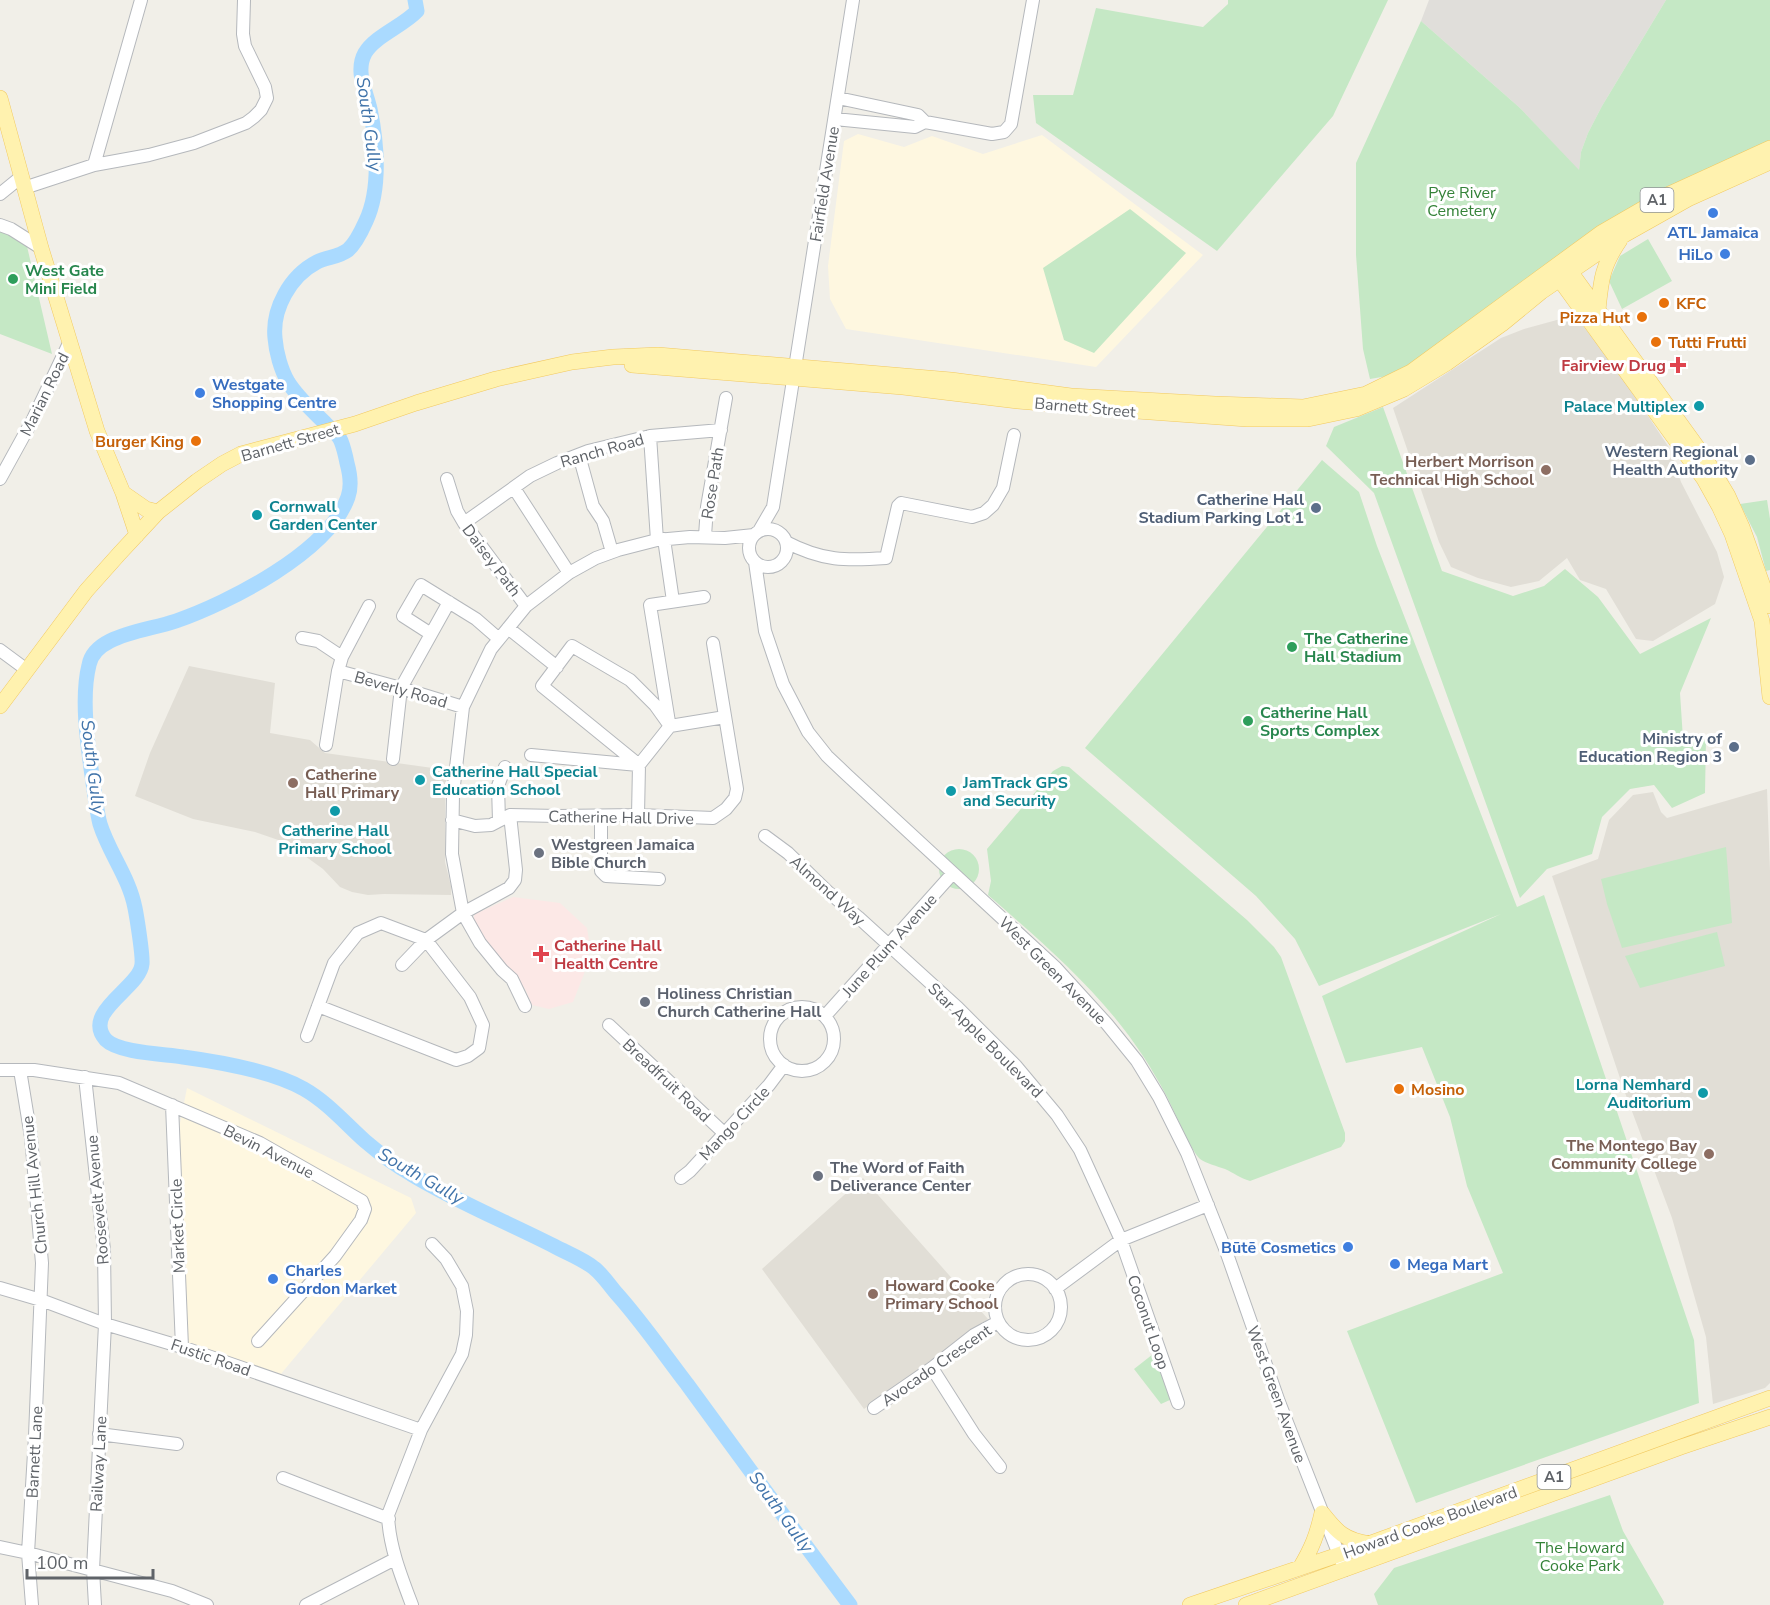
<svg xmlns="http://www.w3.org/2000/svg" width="1770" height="1605" viewBox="0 0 1770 1605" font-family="'Nunito Sans',sans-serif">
<rect width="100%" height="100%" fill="#f1efe8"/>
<path fill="#fef7e0" d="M858,134L904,147L932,136L983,154L1042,135L1203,255L1096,367L846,329L830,299L828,266L844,141Z
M187,1088L411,1198L416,1213L275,1381L188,1346L179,1128Z"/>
<path fill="#e0deda" d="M1429,0H1666L1602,106L1588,133L1581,152L1579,171L1520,108L1421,21Z"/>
<path fill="#e1ded6" d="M1575,315L1622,377L1670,449L1681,482L1717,552L1724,577L1715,604L1653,641L1636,639L1606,589L1580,580L1567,558L1539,581L1511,587L1478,578L1451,567L1439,542L1393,408L1501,338L1524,329Z
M189,666L275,683L270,733L310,740L325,753L447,770L445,801V862L451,886V895L384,894L368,895L352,892L340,887L323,869L287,843L255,832L193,819L135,796L150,753Z
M1767,789L1770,871V1383L1765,1388L1713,1404L1706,1337L1672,1218L1624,1090L1552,876L1598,859L1609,820L1633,795L1653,792L1661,812L1667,818Z
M863,1178L988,1319L864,1409L762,1269Z"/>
<path fill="#fce8e6" d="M513,897L560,903L587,928L590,947L584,974L573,1002L549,1009L532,1005L525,989L501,959L486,949L472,921L475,914Z"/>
<path fill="#c5e8c5" d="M1228,0H1388L1333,116L1217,251L1036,123L1033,95H1073L1096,8L1203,27L1228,4Z
M1666,0H1770V147L1411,372L1370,379L1363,349L1356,255V163L1421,21L1520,108L1579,170L1581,152L1588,133L1602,106Z
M1130,209L1186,253L1094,353L1064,340L1043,268Z
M0,231H8L26,242L52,354L0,334Z
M1648,239L1672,281L1622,309L1609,281L1620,256Z
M1383,407L1442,571L1513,596L1544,586L1565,569L1598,597L1640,654L1711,618L1680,693L1683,739L1706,738L1705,793L1672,808L1654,785L1630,789L1602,817L1592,854L1547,869L1520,898L1374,493L1326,446L1334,427Z
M1322,460L1359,492L1377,546L1517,907L1544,895L1694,1340L1699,1403L1416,1503L1347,1331L1503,1273L1467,1186L1450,1117L1422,1047L1346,1063L1322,996L1501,914L1319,986L1295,939L1256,896L1085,748Z
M1767,500L1770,519V570L1766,571L1757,537L1740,504Z
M1062,766L1069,767L1247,920L1274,947L1281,957L1345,1133V1141L1341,1147L1250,1181C1240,1178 1234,1173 1225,1169C1217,1166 1207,1164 1200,1159C1191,1151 1173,1108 1166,1095C1159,1082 1151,1068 1143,1056C1102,993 1044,944 988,895L991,881L987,849L1053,771Z
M1726,847L1732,923L1622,948L1607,904L1601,879Z
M939 869a20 20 0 1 1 40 0a20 20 0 1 1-40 0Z
M1717,932L1725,966L1640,988L1625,956Z
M1157,1351L1172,1399L1161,1404L1134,1369Z
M1610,1495L1623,1531L1664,1602L1663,1605H1378L1374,1594L1394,1568Z"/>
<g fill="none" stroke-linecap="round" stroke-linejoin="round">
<path stroke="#aadaff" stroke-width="15" d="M415,0L417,11C403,26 375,36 365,53C355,71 366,91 370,109C377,143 381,189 366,221C362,230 356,243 348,250C339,257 327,257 317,262C290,276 272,309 275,338C276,352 281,370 288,382C298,398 313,411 326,424C332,430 338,434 341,441C343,446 346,458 347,463C350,474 352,486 348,497C329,552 228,603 176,621C155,628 130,631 110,641C100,646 91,654 89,665C80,701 89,753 94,790C96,801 97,813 100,824C109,853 129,877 135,908C137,918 143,956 142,964C140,988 81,1012 106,1040C119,1053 165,1054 183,1057C220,1062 272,1071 304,1089C327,1102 346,1124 365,1141C379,1153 395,1165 411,1174C457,1202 507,1222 554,1246C567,1253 583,1259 594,1268C603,1275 610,1286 617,1294C642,1322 664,1354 687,1384C741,1458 795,1532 850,1605"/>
<defs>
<path id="minor" d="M838,98L918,115L925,122L992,134L1004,132L1011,124L1033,0
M835,119L915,127L925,122
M94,165L141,0
M24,188L94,165L149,155L194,143L246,123L254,117L261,110L267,98L265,87L245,46L243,34L244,0
M0,194L21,177
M0,225L11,229L41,248
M650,436L657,540
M579,455L593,506L603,521L612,552
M0,479L33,419L70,341
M447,479L457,511L464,523L526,606
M514,488L569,573
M464,523L530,476L557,463L588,451L650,436L721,430
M749 548a19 19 0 1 1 38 0a19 19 0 1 1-38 0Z
M759,531L773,507L853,0
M705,536L707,507L726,398
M664,539L673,601
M786,542C822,561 846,561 886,558L898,506L901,503L972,517L984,513L993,505L1003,488L1014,435
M755,562L765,631L783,684L808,732L827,756L847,775L1056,968L1107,1024L1137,1061L1159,1097L1187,1153L1226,1251L1279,1402L1345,1570
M508,628L557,667
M431,634L403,616L421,585L476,619L499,639
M302,638L318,641L342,657
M0,650L27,670
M338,671L401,688L463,707
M669,722L650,605L704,597
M326,745L338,671L342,657L369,606
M531,755L638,765
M393,759L401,688L449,602
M639,765L542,686L572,646L630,680L655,705L670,726
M638,815L639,765L670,726L725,717
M601,816V871L606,876L659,879
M452,820L475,826L491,825L510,815L557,816L638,815L713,818L726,809L735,798L737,789L713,643
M499,821L498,786L505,767
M765,836L788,853L827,891L858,917L958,1008L1016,1066L1057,1115L1080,1150L1121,1240L1178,1403
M318,1006L456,1060L468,1056L479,1048L483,1025L470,997L426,940L463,913L509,888L515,880L516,870L510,815
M525,1006L512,979L502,970L480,943L463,913L452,854L453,794L463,707L491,649L526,606L569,573L596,558L618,550L657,540L690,537L725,538L754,535
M770 1039a32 32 0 1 1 64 0a32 32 0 1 1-64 0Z
M825,1016L953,873
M609,1025L725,1134
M307,1036L334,963L358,933L381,923L426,940L402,965
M0,1070H34L119,1083L260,1143L362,1201L365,1209L361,1220L335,1256L258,1341
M20,1070L31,1137L42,1263L35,1436L28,1553L32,1605
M85,1077L104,1250L105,1324L93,1570L95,1605
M172,1105L182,1347
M681,1178L690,1171L769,1085L784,1065
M995 1307a33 33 0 1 1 66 0a33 33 0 1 1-66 0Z
M0,1288L41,1300L105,1324L182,1347L421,1430
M1055,1289L1121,1240L1208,1205
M932,1368L974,1434L1000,1467
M874,1408L932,1368L974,1335L998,1322
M99,1434L177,1444
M283,1478L389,1519
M0,1547L28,1553L172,1591L207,1605
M306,1605L395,1559
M412,1605C401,1576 389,1546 388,1515L421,1430L462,1354L466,1335L467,1311L462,1286L446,1259L432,1244"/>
<path id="major" d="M0,98L41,248L97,431L123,493L137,535
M1564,263L1705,458L1728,496L1742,527L1770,606
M1555,273L1704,479L1719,506L1732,534L1762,621L1770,697
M1598,310C1601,280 1602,266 1620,240
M632,365L903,387L1018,401L1137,411L1247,419H1308L1356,409L1404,389L1447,363L1502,324L1541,292L1624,235L1688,199L1770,162
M123,493L146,509L158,512
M0,706L86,591L119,554L158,512L197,481L222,464L241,454L355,424L416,403L496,379L572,362L613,357L658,355L951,380L1071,396L1215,404L1303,407L1366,394L1411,372L1601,233L1665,196L1770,148
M1322,1513C1337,1532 1344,1540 1370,1544
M1300,1568C1312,1548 1317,1535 1322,1513
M1190,1605L1338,1555L1770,1398
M1246,1605L1681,1447L1770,1417"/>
</defs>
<use href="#minor" stroke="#b5b8bc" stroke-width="14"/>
<use href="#major" stroke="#f2c960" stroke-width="16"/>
<use href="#minor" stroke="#fff" stroke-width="12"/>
<use href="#major" stroke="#fff2af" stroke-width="15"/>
</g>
<g fill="#3f7fe0" stroke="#fff" stroke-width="2">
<circle cx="1713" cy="213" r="6"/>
<circle cx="1725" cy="254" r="6"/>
<circle cx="200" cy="393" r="6"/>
<circle cx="1348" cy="1247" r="6"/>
<circle cx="1395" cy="1264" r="6"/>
<circle cx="273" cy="1279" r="6"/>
</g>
<g fill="#2e9e5b" stroke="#fff" stroke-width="2">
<circle cx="13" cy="279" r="6"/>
<circle cx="1292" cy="647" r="6"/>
<circle cx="1248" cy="721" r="6"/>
</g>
<g fill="#e8710a" stroke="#fff" stroke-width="2">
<circle cx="1664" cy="303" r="6"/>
<circle cx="1642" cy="317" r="6"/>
<circle cx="1656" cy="342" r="6"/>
<circle cx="196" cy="441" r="6"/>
<circle cx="1399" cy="1089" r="6"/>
</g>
<g fill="#e0444e" stroke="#fff" stroke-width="2">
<path d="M1675 356h6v6h6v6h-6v6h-6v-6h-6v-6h6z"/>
<path d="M538 945h6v6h6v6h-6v6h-6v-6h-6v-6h6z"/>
</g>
<g fill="#0f9aa8" stroke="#fff" stroke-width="2">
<circle cx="1699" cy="406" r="6"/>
<circle cx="257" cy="515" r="6"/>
<circle cx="420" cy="780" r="6"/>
<circle cx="951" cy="791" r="6"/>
<circle cx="335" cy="811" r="6"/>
<circle cx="1703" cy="1093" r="6"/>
</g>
<g fill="#5c6f8a" stroke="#fff" stroke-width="2">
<circle cx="1750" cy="460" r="6"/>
<circle cx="1316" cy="508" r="6"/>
<circle cx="1734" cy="747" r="6"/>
</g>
<g fill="#8d6e63" stroke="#fff" stroke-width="2">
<circle cx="1546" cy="470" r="6"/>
<circle cx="293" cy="783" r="6"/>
<circle cx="1709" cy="1154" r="6"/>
<circle cx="873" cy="1294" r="6"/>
</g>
<g fill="#6b7280" stroke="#fff" stroke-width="2">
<circle cx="539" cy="853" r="6"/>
<circle cx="645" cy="1002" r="6"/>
<circle cx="818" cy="1176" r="6"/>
</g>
<g text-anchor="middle" stroke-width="6" stroke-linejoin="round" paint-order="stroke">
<g fill="#fff" stroke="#8f9295" stroke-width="1.5">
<rect x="1640.5" y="188" width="33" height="24" rx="4.5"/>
<rect x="1537.5" y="1465" width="33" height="24" rx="4.5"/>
</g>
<g font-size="15" font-weight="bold" fill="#5f6368">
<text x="1657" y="205">A1</text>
<text x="1554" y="1482">A1</text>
</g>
<g font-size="16" fill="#5f6368" stroke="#fff">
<text transform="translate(824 184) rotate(-81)" y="6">Fairfield Avenue</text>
<text transform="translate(44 394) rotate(-64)" y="6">Marian Road</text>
<text transform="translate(1085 407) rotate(5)" y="6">Barnett Street</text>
<text transform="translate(290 442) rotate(-16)" y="6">Barnett Street</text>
<text transform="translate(602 450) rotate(-16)" y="6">Ranch Road</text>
<text transform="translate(712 483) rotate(-81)" y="6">Rose Path</text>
<text transform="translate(492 560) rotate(53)" y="6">Daisey Path</text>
<text transform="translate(401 689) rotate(16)" y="6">Beverly Road</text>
<text transform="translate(621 817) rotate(1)" y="6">Catherine Hall Drive</text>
<text transform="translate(828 890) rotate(42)" y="6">Almond Way</text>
<text transform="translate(889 945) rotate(-48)" y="6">June Plum Avenue</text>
<text transform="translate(1053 970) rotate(45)" y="6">West Green Avenue</text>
<text transform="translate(986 1040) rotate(45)" y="6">Star Apple Boulevard</text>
<text transform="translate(667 1080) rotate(43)" y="6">Breadfruit Road</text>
<text transform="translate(734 1123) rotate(-47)" y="6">Mango Circle</text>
<text transform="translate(269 1151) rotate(27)" y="6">Bevin Avenue</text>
<text transform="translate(34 1185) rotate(-96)" y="6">Church Hill Avenue</text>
<text transform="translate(97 1200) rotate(-95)" y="6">Roosevelt Avenue</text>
<text transform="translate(177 1226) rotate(-92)" y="6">Market Circle</text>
<text transform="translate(1149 1322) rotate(71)" y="6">Coconut Loop</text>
<text transform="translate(211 1357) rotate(19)" y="6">Fustic Road</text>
<text transform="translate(936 1365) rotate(-35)" y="6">Avocado Crescent</text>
<text transform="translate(1277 1394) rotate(70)" y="6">West Green Avenue</text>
<text transform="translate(34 1452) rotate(-87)" y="6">Barnett Lane</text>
<text transform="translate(98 1464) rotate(-87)" y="6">Railway Lane</text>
<text transform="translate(1430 1522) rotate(-20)" y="6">Howard Cooke Boulevard</text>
</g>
<g font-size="16" fill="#348238" stroke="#fff">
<text x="1462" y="198">Pye River<tspan x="1462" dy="18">Cemetery</tspan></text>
<text x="1580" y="1553">The Howard<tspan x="1580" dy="18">Cooke Park</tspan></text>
</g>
<g font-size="16" font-weight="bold" fill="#366cbe" stroke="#fff" text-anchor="start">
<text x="1713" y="238" text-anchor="middle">ATL Jamaica</text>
<text x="1713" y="260" text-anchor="end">HiLo</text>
<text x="212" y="390">Westgate<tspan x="212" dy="18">Shopping Centre</tspan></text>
<text x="1336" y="1253" text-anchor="end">Būtē Cosmetics</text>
<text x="1407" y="1270">Mega Mart</text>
<text x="285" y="1276">Charles<tspan x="285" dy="18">Gordon Market</tspan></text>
</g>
<g font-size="16" font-weight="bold" fill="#27864d" stroke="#fff" text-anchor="start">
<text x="25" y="276">West Gate<tspan x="25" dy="18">Mini Field</tspan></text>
<text x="1304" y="644">The Catherine<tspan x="1304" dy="18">Hall Stadium</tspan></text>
<text x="1260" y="718">Catherine Hall<tspan x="1260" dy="18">Sports Complex</tspan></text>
</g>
<g font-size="16" font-weight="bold" fill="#c56008" stroke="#fff" text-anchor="start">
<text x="1676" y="309">KFC</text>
<text x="1630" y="323" text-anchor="end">Pizza Hut</text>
<text x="1668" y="348">Tutti Frutti</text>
<text x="184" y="447" text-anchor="end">Burger King</text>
<text x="1411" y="1095">Mosino</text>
</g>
<g font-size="16" font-weight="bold" fill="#be3a42" stroke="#fff" text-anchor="end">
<text x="1666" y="371">Fairview Drug</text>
<text x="554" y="951" text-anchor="start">Catherine Hall<tspan x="554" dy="18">Health Centre</tspan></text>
</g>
<g font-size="16" font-weight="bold" fill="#0d838f" stroke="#fff" text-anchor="start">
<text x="1687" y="412" text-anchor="end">Palace Multiplex</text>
<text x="269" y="512">Cornwall<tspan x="269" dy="18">Garden Center</tspan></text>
<text x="432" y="777">Catherine Hall Special<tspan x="432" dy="18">Education School</tspan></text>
<text x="963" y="788">JamTrack GPS<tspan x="963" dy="18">and Security</tspan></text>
<text x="335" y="836" text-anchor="middle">Catherine Hall<tspan x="335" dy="18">Primary School</tspan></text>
<text x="1691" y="1090" text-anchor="end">Lorna Nemhard<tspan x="1691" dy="18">Auditorium</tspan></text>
</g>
<g font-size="16" font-weight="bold" fill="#4e5e75" stroke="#fff" text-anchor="end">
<text x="1738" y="457">Western Regional<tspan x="1738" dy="18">Health Authority</tspan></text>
<text x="1304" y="505">Catherine Hall<tspan x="1304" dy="18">Stadium Parking Lot 1</tspan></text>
<text x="1722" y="744">Ministry of<tspan x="1722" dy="18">Education Region 3</tspan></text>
</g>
<g font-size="16" font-weight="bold" fill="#785e54" stroke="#fff" text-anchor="end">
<text x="1534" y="467">Herbert Morrison<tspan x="1534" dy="18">Technical High School</tspan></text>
<text x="305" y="780" text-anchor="start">Catherine<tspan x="305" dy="18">Hall Primary</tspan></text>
<text x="1697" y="1151">The Montego Bay<tspan x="1697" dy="18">Community College</tspan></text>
<text x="885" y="1291" text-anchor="start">Howard Cooke<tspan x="885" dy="18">Primary School</tspan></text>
</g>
<g font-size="16" font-weight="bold" fill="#5b616d" stroke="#fff" text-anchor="start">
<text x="551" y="850">Westgreen Jamaica<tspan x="551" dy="18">Bible Church</tspan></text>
<text x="657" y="999">Holiness Christian<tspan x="657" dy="18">Church Catherine Hall</tspan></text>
<text x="830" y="1173">The Word of Faith<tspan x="830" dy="18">Deliverance Center</tspan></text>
</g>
<g font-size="18" font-style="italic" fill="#4174aa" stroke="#fff">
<text transform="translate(369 124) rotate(82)" y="6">South Gully</text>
<text transform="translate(93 767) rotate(83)" y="6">South Gully</text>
<text transform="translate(421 1176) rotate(30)" y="6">South Gully</text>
<text transform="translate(781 1512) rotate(54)" y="6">South Gully</text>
</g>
</g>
<path d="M27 1569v9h126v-9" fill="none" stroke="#5f6368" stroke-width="3"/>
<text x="36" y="1569" font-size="18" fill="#5f6368" stroke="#ffffff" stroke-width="4.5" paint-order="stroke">100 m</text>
</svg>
